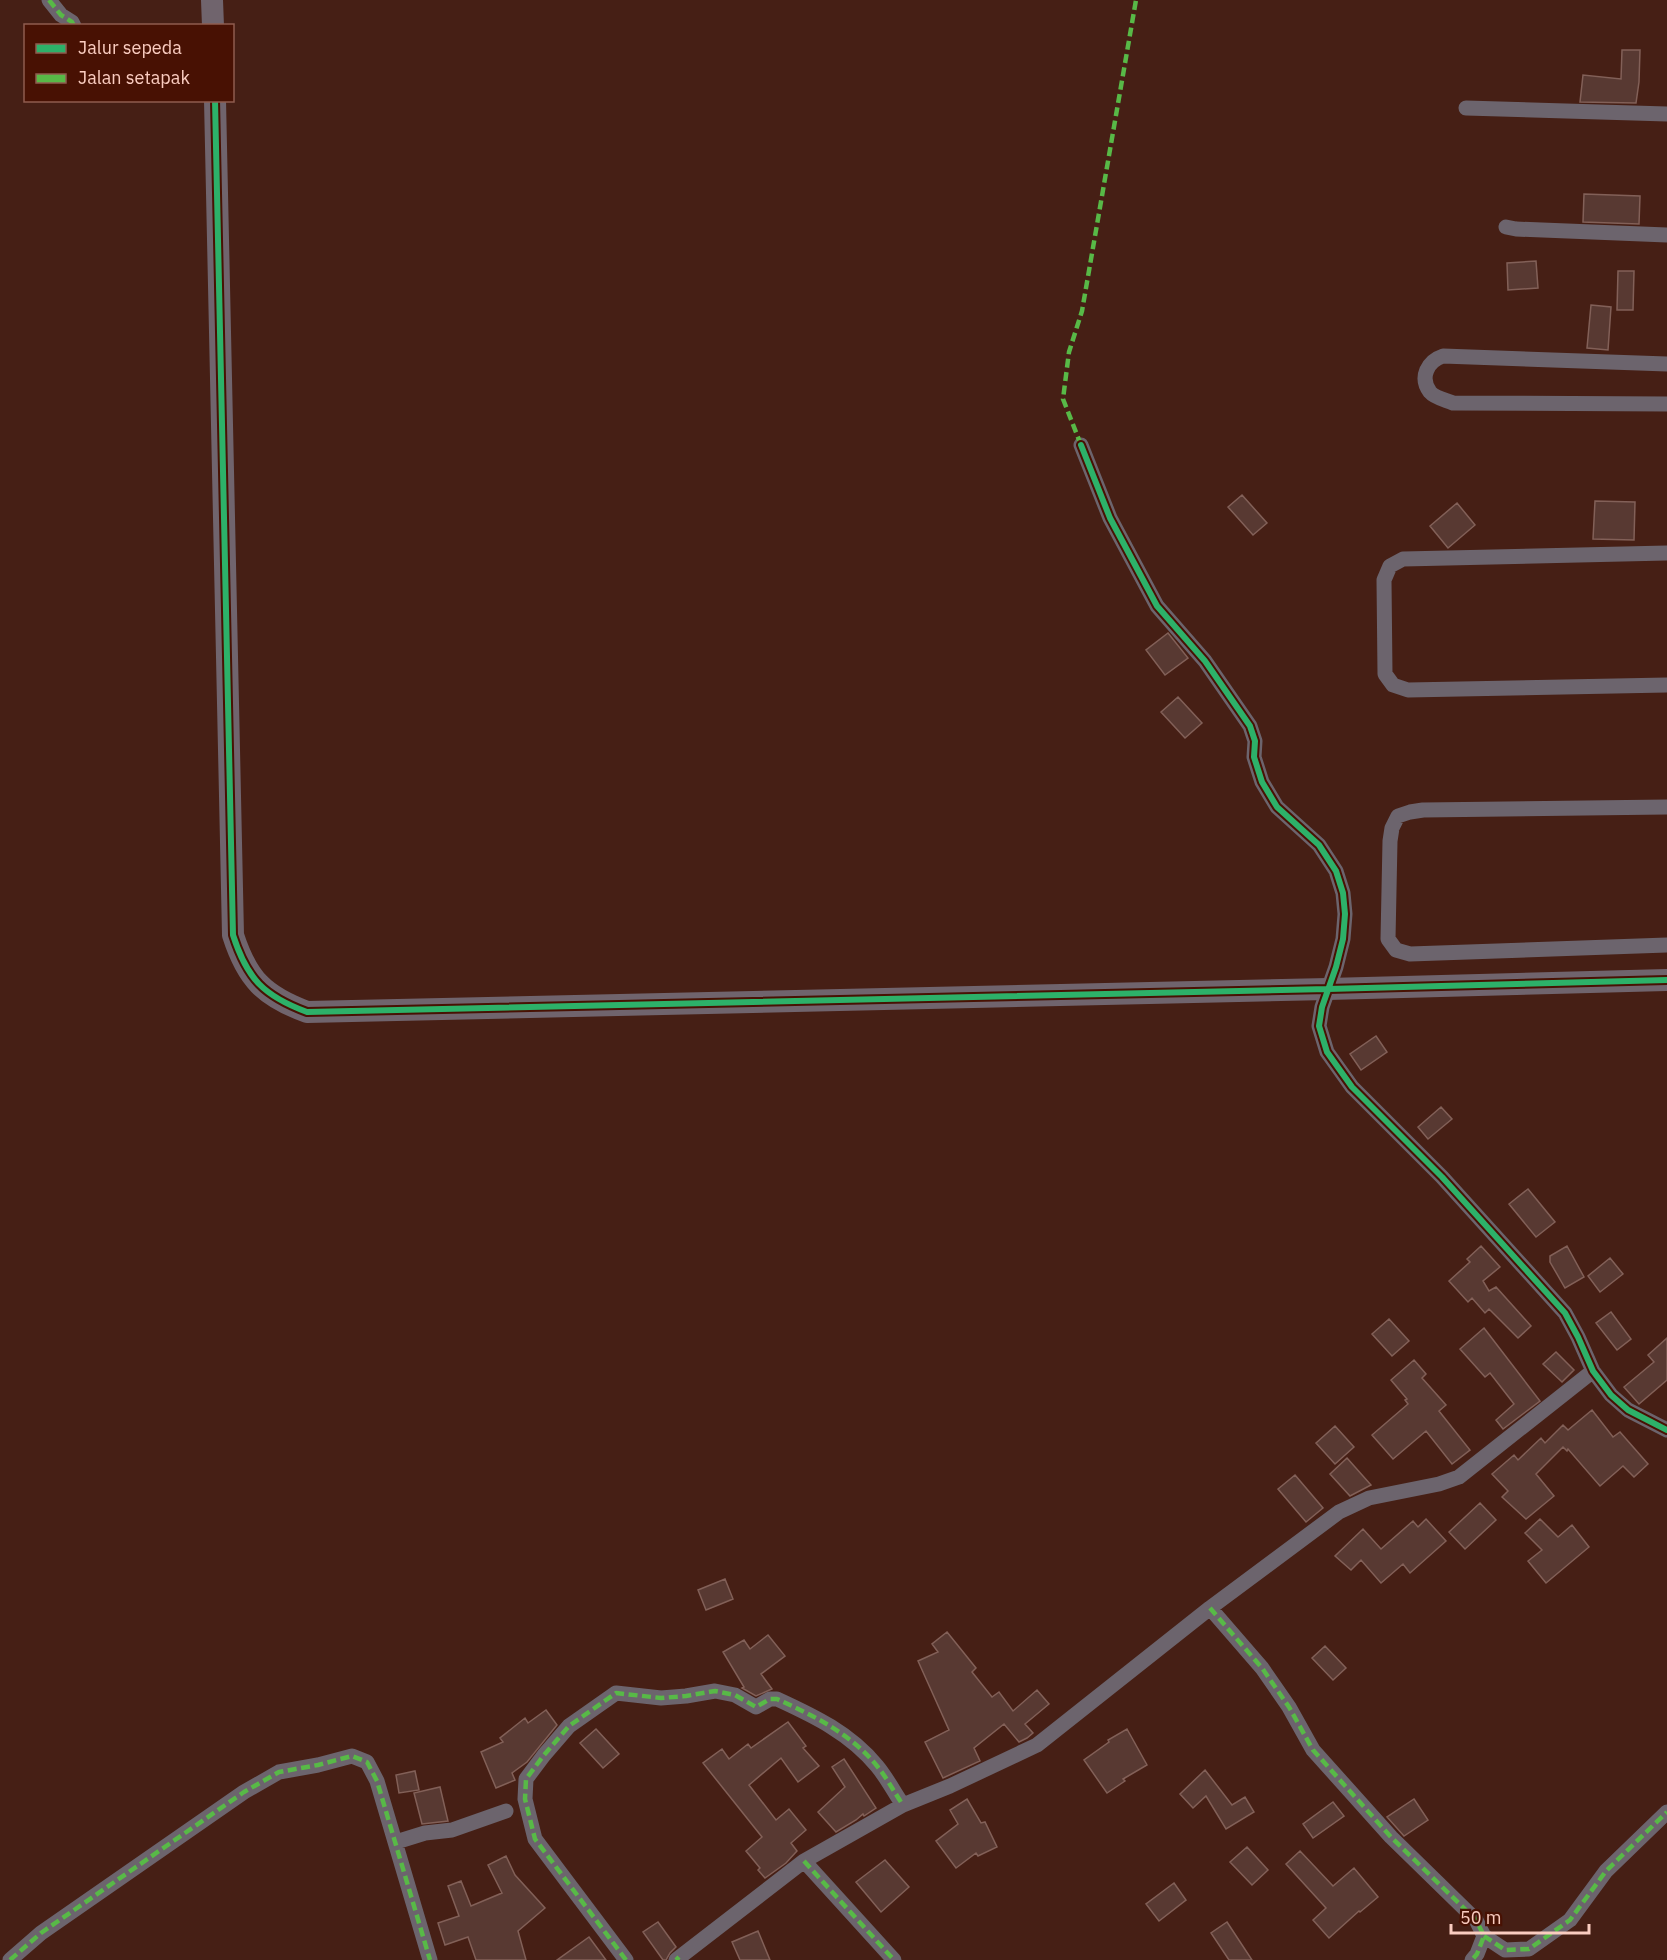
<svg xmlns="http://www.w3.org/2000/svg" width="1667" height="1960" viewBox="0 0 1667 1960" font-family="'IBM Plex Sans',sans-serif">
<rect width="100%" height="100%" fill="#461f15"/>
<path fill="#583932" stroke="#826058" stroke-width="1.5" d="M1622,50H1640L1639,82L1636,103L1580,102L1583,75L1621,79Z
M1584,194L1640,196L1639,224L1583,222Z
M1536,261L1538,288L1508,290L1507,263Z
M1618,271H1634L1633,310H1617Z
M1591,305L1611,307L1608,350L1587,348Z
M1242,495L1267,523L1253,535L1228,507Z
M1595,501L1635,502L1634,540L1593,539Z
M1457,503L1475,525L1448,548L1430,526Z
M1168,633L1188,658L1165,675L1146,650Z
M1178,697L1202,723L1185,738L1161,712Z
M1376,1036L1387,1052L1361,1070L1350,1054Z
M1441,1107L1452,1119L1428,1139L1418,1127Z
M1528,1189L1555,1222L1536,1237L1509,1204Z
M1481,1246L1500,1267L1483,1281L1489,1291L1496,1287L1531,1326L1518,1338L1489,1309L1485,1313L1472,1298L1468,1302L1449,1281L1470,1262L1467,1259Z
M1567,1246L1584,1277L1565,1288L1550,1262V1256Z
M1610,1258L1623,1274L1600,1292L1588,1276Z
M1611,1312L1631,1339L1617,1350L1596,1323Z
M1389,1319L1409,1341L1392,1356L1372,1334Z
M1484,1328L1540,1401L1503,1429L1496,1420L1514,1404L1490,1373L1485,1377L1460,1349Z
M1667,1338V1380L1639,1404L1624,1387L1654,1362L1648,1355Z
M1556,1352L1574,1370L1562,1382L1543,1364Z
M1414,1360L1426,1374L1422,1378L1446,1405L1439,1411L1470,1450L1452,1464L1426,1431L1393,1459L1372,1435L1408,1404L1405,1400L1407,1399L1391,1380Z
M1592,1410L1613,1437L1620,1432L1648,1464L1634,1477L1623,1466L1600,1486L1568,1449L1567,1451L1563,1447L1536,1474L1554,1496L1526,1519L1502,1497L1508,1491L1492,1474L1514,1455L1518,1460L1541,1438L1545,1443L1563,1425L1568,1430Z
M1335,1426L1354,1447L1335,1464L1316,1443Z
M1347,1458L1371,1485L1350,1496L1330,1474Z
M1295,1475L1323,1508L1306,1522L1278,1489Z
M1480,1503L1496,1520L1465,1549L1449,1532Z
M1426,1519L1446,1541L1410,1573L1403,1564L1381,1583L1361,1560L1351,1570L1335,1556L1363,1529L1381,1549L1413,1521L1418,1527Z
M1540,1519L1558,1537L1572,1525L1589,1547L1546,1583L1528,1561L1542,1550L1525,1533Z
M725,1579L733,1599L706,1610L698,1590Z
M947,1632L976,1668L972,1672L992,1697L999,1692L1013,1711L1037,1690L1049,1704L1025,1724L1033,1733L1027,1738L1019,1742L1004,1724L974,1748L980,1761L943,1778L925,1742L949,1730L918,1661L938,1652L932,1644Z
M768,1635L785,1656L761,1674L772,1689L756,1696L742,1688L744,1687L723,1652L744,1640L750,1649Z
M1325,1646L1346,1668L1333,1680L1312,1658Z
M546,1710L557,1725L527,1762L512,1773L515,1780L496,1788L481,1752L503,1742L500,1738L525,1718L528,1723Z
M788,1722L806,1746L803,1748L819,1766L798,1782L781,1758L749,1785L776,1820L789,1809L806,1830L791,1843L797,1851L786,1863L765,1878L758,1870L760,1868L746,1851L762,1837L703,1763L722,1749L729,1759L748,1744L751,1748Z
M596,1729L619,1754L603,1768L580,1743Z
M1127,1729L1147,1765L1123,1779L1125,1781L1107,1793L1084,1760L1109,1742L1108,1740Z
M844,1759L876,1808L864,1816L863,1814L856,1820L836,1832L818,1812L845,1787L832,1767Z
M1205,1770L1232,1805L1245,1797L1254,1812L1226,1829L1206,1796L1193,1808L1180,1794Z
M415,1771L419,1790L399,1793L396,1775Z
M440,1787L448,1821L422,1824L414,1793Z
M967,1799L981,1823L985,1822L997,1847L978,1856L976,1853L956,1868L936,1841L958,1824L950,1810Z
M1414,1799L1428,1820L1404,1836L1387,1817Z
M1333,1802L1344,1816L1313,1838L1303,1824Z
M1247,1847L1268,1870L1252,1885L1230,1862Z
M1300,1851L1333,1886L1354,1868L1378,1897L1360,1912L1359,1911L1329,1938L1313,1920L1326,1908L1286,1864Z
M506,1856L515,1875L545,1908L518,1931L526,1960H476L468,1937L445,1945L438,1923L459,1916L448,1886L461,1881L471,1906L502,1893L488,1865Z
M885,1860L909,1887L881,1912L856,1882Z
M1174,1883L1186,1900L1159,1921L1146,1904Z
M658,1922L676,1947L670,1953L666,1960H663L643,1932Z
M1227,1922L1252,1960H1229L1211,1933Z
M758,1931L770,1960H740L732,1942Z
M589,1937L606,1960H557Z"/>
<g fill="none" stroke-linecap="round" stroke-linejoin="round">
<path stroke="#6c646d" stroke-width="15" d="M49,0L61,15L72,22L74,26
M1466,108L1667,114
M1506,227L1516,229L1667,235
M1667,364L1443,356C1428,361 1419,377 1430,392C1435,398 1446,400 1453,403L1667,404
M1081,445L1110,518L1157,606L1205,661L1250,726L1255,741L1254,757L1262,782L1277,807L1319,845L1336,871L1343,893L1345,914L1343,939L1336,967L1322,1007L1319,1026L1327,1052L1352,1087L1442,1177L1565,1313L1578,1337L1593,1371L1611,1395L1628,1410L1667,1430
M1667,553L1403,559L1390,566L1384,580L1385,674L1393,685L1408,690L1667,685
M1667,807L1423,810L1410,812L1398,816L1392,828L1390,841L1388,939L1396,950L1410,954L1667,945
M1210,1608L1262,1668L1289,1707L1313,1750L1391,1837L1476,1920L1484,1936L1477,1954L1472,1960
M396,1842L425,1833L452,1830L506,1811
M804,1861L894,1960
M1484,1936L1505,1950L1529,1949L1570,1920L1606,1871L1667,1812
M10,1960L41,1933L244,1792L279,1772L318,1765L352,1756L367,1762L377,1781L430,1960
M626,1960L535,1839L525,1799L526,1779L544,1755L569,1726L616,1693L661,1698L686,1696L715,1691L735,1695L756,1707L770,1699H777C814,1716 850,1733 877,1766C887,1778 894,1792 903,1805
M676,1960L804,1861L903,1805L950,1786L1037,1745L1210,1608L1339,1512L1369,1498L1439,1484L1459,1477L1593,1371"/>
<path stroke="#70646d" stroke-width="22" d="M212,0L213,26
M215,100L233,935C247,979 264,996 307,1012L1328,989L1667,980"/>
<path stroke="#58b947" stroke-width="4.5" stroke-dasharray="9 4.5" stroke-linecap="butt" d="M49,0L61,15L72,22L74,26
M1081,445L1063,399L1069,352L1082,311L1136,0
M1210,1608L1262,1668L1289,1707L1313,1750L1391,1837L1476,1920L1484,1936L1477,1954L1472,1960
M804,1861L894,1960
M1484,1936L1505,1950L1529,1949L1570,1920L1606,1871L1667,1812
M10,1960L41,1933L244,1792L279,1772L318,1765L352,1756L367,1762L377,1781L430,1960
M626,1960L535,1839L525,1799L526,1779L544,1755L569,1726L616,1693L661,1698L686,1696L715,1691L735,1695L756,1707L770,1699H777C814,1716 850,1733 877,1766C887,1778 894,1792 903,1805
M676,1960L679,1957"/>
<defs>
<path id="cycleway" d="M215,100L233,935C247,979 264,996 307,1012L1328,989L1667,980
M1081,445L1110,518L1157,606L1205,661L1250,726L1255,741L1254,757L1262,782L1277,807L1319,845L1336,871L1343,893L1345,914L1343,939L1336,967L1322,1007L1319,1026L1327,1052L1352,1087L1442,1177L1565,1313L1578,1337L1593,1371L1611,1395L1628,1410L1667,1430"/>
</defs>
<use href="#cycleway" stroke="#481103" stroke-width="10"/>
<use href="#cycleway" stroke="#2db169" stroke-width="6"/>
</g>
<rect x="24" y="24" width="210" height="78" fill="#481103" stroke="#8f5c4f" stroke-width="1.5"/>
<rect x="36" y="44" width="30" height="9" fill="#2db169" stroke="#8f5c4f" stroke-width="1.5"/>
<text x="78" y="54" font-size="18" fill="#faccc0">Jalur sepeda</text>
<rect x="36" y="74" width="30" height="9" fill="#58b947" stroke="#8f5c4f" stroke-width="1.5"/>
<text x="78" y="84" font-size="18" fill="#faccc0">Jalan setapak</text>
<path d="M1451 1924v9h138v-9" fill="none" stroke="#faccc0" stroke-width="3"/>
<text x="1460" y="1924" font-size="18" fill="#faccc0" stroke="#481103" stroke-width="4.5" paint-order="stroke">50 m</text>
</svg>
